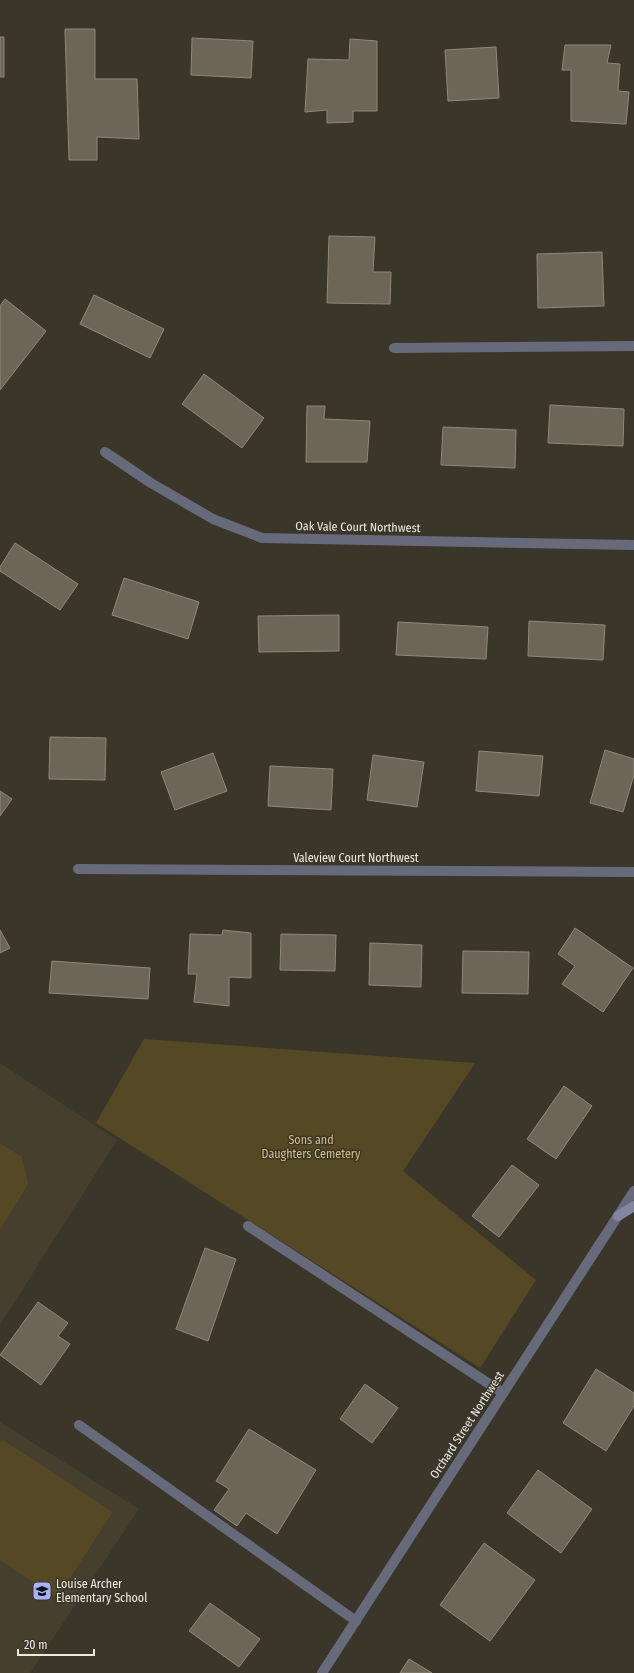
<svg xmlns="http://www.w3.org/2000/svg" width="634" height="1673" viewBox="0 0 634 1673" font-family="'Fira Sans Condensed',sans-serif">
<rect width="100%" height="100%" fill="#3a362a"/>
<path fill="#463f2e" d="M0,1063L117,1140L0,1325Z
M0,1422L139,1509L30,1673H0Z"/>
<path fill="#554824" d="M144,1039L475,1063L403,1171L536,1280L480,1368L96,1123Z
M0,1143L22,1157L28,1184L0,1230Z
M3,1440L113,1512L57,1598L0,1560V1443Z"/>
<path fill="#6c6659" stroke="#8d887a" d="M65,29H95V79H137L139,139L97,137V160H69Z
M0,37H4V77H0Z
M192,38L253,41L251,78L191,75Z
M350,39L377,41V111H353V122L327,123V110L305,112L308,59L349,60Z
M565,45H611L607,63L620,64L618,91L629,92L626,124L571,121V70H562Z
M496,47L499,98L448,101L445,50Z
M329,236L375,237L373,272H391L390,304L327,303Z
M602,252L604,306L538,308L537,254Z
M94,295L164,329L150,358L80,324Z
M5,299L46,331L0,390V306Z
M204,374L264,418L242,448L182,404Z
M550,405L624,409L623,446L548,443Z
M307,406H325L324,419L370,421L367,462H306Z
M443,427L516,430L515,468L441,465Z
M15,543L78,584L60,610L0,571V567Z
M124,578L199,602L188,639L112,615Z
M339,615V651L259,652L258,616Z
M529,621L605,625L603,660L528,656Z
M398,622L488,627L486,659L396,655Z
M50,737L106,738L105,780L49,779Z
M605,750L634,759V775L623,812L590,803Z
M479,751L543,756L539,796L476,791Z
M213,753L227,791L175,810L161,772Z
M373,755L424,762L417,807L367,800Z
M270,766L333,769L331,810L268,806Z
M0,791L12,799L0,816Z
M575,928L633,968L603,1012L562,984L575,966L558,954Z
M0,930L10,948L0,953Z
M223,930L251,933V978L229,977V1006L194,1002L197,974H188L190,934L222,935Z
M281,934L336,935L335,971L280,970Z
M370,943L422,945L421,987L369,985Z
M463,951L529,952L528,994L462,993Z
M52,961L150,968L148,999L49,993Z
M564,1086L592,1106L556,1159L527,1139Z
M512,1165L539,1185L499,1237L472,1216Z
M205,1248L236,1259L208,1341L176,1329Z
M38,1302L68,1323L58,1336L70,1344L41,1385L0,1355Z
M596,1369L634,1393V1406L606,1451L563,1423Z
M365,1384L398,1408L372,1443L340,1419Z
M249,1429L316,1470L277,1534L246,1513L237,1526L214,1510L229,1489L216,1481Z
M538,1470L592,1509L561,1553L507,1513Z
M484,1543L535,1580L490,1641L440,1605Z
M210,1603L260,1639L239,1667L189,1631Z
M409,1659L432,1673H400Z"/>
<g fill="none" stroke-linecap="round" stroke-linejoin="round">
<path stroke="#676a7a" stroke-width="10" d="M394,348L634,346
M248,1226L503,1393
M79,1425L356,1621"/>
<path stroke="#676a7a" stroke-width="10" d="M105,452L151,483L213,519L262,538L634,545
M78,869L634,872
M322,1673L634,1191"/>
<path stroke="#8286a0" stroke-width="10" d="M618,1216L634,1206"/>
</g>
<defs>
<symbol id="school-square" viewBox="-11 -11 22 22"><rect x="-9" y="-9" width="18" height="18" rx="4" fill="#a7b1fc" stroke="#3a362a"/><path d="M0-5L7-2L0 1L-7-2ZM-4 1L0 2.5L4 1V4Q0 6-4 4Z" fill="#111"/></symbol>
</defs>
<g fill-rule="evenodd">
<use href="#school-square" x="31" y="1580" width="22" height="22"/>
</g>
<g text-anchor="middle" stroke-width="3" stroke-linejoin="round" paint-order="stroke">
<g font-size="12" fill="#edeae3" stroke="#3a362a">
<text transform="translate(358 527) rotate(1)" y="4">Oak Vale Court Northwest</text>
<text x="356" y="862">Valeview Court Northwest</text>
<text transform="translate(467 1425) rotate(-57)" y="4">Orchard Street Northwest</text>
</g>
<g font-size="12" fill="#d7be7e" stroke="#3a362a">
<text x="311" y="1144">Sons and<tspan x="311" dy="14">Daughters Cemetery</tspan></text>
</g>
<g font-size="12" fill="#edeae3" stroke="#3a362a" text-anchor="start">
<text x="56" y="1588">Louise Archer<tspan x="56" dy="14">Elementary School</tspan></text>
</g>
</g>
<path d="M18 1649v6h76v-6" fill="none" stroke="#edeae3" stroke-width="2"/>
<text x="24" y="1649" font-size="12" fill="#edeae3" stroke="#3a362a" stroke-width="3" paint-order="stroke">20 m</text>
</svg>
